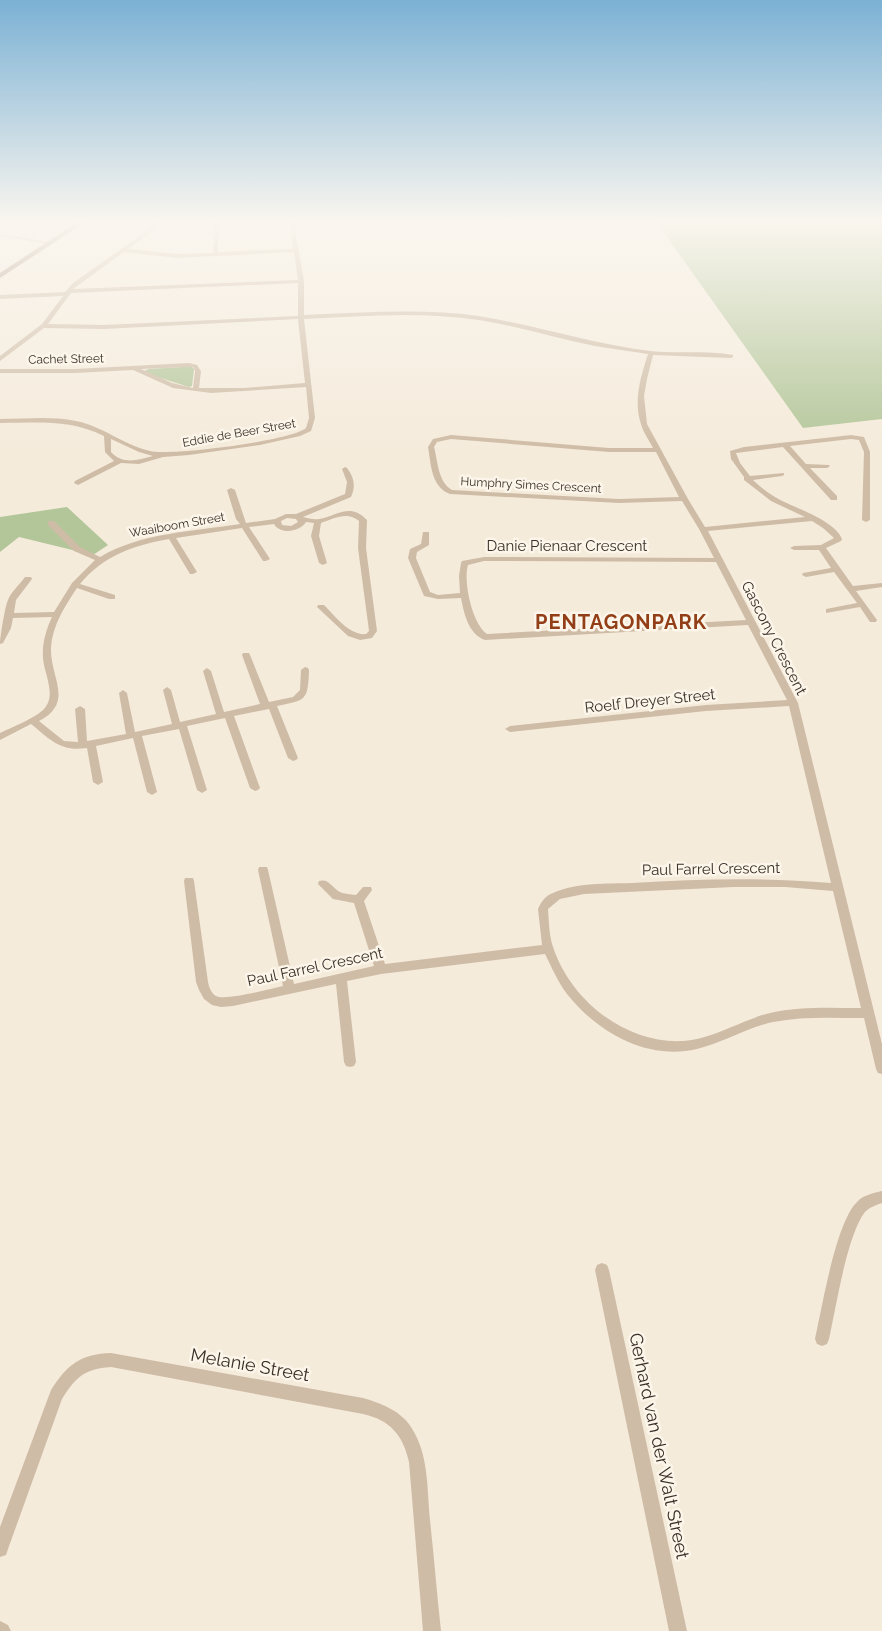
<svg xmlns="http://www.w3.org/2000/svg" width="882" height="1631" viewBox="0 0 882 1631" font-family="Raleway,sans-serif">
<rect width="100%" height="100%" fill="#f5ebdb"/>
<path fill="#b3c699" d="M657,223H882V419L803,428Z
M183,367H192L194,369L192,386L189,387L142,372L149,369Z
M67,507L108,545L93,555L19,537L0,552V517Z"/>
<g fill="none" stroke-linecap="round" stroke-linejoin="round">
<path fill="#cfbca6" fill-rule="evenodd" d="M158,223H164L128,249L177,254L213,253L215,223H219L218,252L293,249L290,223H294L304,281V315C362,313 421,308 478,316C536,325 592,344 650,351C677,354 706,350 733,355V357L731,358L653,355L647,379L644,396L647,424L688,499L705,527L805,517L771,501L744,480V477L731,459L730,451L744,447L851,435L864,437L870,452V520L866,522L862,520L864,452L859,440L851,439L790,446L806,464L829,465L830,466L827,468H810L837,496V500H831L783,447L736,453L740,463L750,476L784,473V475L782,476L753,480C760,487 767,492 775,497C793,508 834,519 842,539L841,541L826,548L853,586L882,583V587L856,591L877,620L876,622H870L860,607L826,613V609L857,603L834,572L806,577L802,575L803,573L831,568L819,550H794L790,548L794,546L821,545L834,538L823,528L812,521L708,531L798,703L882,1044V1074L878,1073L876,1069L864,1018C833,1018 803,1016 773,1022C746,1028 723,1043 697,1049C647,1061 597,1032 567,994C558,982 552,968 545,954L381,974L347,981L356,1062L354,1066L350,1067L346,1066L344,1062L336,984L233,1006L221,1007L212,1005L204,999L199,990L196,982L184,881L185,878H193L194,881L208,982C209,987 211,993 216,996C225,1001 270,989 283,986L258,870L259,867H267L268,870L294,984L374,966L354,903L333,899L318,884L319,881C329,878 332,888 340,892C344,894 351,894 356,895L363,887H371L372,890L364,901L385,964L542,945L538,909C541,902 545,896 553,893C578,882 606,884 632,883C699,879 765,877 831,883L789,706L706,711L510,732L505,729L510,726L706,705L787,700L748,625L485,640C468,634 464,613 461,598L438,599L424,596L408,558L410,549L421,544L423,532H429V545L417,552L416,558L430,592L438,595L460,593L459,576L461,563L462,561L484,557L714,558L699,529L682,501L619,503L450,494C431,487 431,464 428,447L433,439L451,435L609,448H653C649,440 643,432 641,424C633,401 641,376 648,354C630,351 612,349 595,346C556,338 518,326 479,320C421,311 362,316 304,319L315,418L311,431L300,436L260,445L189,455L163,457L139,464L121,463L78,485L74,483L75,481L114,461L105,452L104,436C69,419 38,423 0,423V419C25,419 51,416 76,421C102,426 124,445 150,451C170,456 291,441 306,428L309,418L306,387L211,393L173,388L133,370L75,373H0V369H75L189,363L197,365L201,371L199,388H244L305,383L298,319L104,329L44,328L0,361V356L42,324L63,296L0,299V295L65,292L73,283ZM124,252L177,258L294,252L298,280L73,289ZM298,283V316L104,325L48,324L71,293ZM189,367H193L195,371L193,388L172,383L141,369ZM111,439L139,452L153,456C138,460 123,465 111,452ZM451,439L609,452H656L679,497L619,499L452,490C438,482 438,462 434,447L437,442ZM484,561L716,562L746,620L487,634C472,624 463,581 468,565ZM734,887H785L833,891L861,1008C831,1008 800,1006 770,1013C741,1020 714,1039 683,1041C626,1044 571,1001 553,947C549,935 549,922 548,909L560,899L584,894Z
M0,234L50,242L52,243L50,244L0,236Z
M345,467L347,468C354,477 356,486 351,497L303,517C308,518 314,520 319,519C337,516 350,502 367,520L366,548L377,631L372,638L360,640L348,636L317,607L318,605H324C335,616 350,636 366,634L369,631L358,548L359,521C348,511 334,518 321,523L319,536L327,563L323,565L319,563L311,536L314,523L306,522C300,532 280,535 274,524L249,527L270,559L266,561H263L242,528L176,538L197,572L193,574H190L169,539C134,545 103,556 80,584L115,595V599H109L77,588C65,606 52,626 51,648C50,678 75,702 39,721L64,741L78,742L75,709L80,706L85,709L87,741L126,734L119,693L123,690L127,693L135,732L172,724L163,690L167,687L171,690L180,722L216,714L203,671L207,668L211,671L224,712L260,704L242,655L243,653H249L250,655L269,702L293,697L300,690L301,670L305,667L308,668L309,670C308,701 306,700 277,706L298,758L296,760L293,761L288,758L269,709L234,716L260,788L258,790L255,791L250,788L225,718L187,726L207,790L202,793L197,790L179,729L142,736L157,792L152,795L147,792L133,738L96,746L103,782L98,785L93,782L87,748C60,752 51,740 31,724L0,740V733C11,728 37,717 44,709C57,695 44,674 43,658C42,643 46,630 52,617L13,618L11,628L3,643L0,644C0,637 5,606 8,600C11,592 20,584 25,577H31L32,579L16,600L14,613L54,612L72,583L95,560L74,551L48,525V521H54L80,547L100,557C139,533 196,531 240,524L236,519L227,490L231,488L235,490L246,523L275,519L286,514H296L345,494L347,482L342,469ZM287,518L296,519L298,522L291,526L282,525L281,521Z
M882,1191V1203C876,1205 870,1207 865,1212C847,1235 836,1308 829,1339L827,1344L822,1346L817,1344L815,1339C822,1308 836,1222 857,1202C863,1195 874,1193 882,1191Z
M602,1263L607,1265L609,1270L687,1631H669L595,1270L597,1265Z
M111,1353L363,1398C381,1403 401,1411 411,1427C429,1454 427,1489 430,1520C434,1557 437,1594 441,1631H423L409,1462C403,1435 390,1420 363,1414L111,1367C84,1369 76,1377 62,1399L8,1549L6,1555L0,1557V1527L51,1390C67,1365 80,1354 111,1353Z
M0,1621L8,1625L11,1631H0Z"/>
<path fill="#a38b77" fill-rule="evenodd" d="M76,223H84L0,278V273Z"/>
</g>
<linearGradient id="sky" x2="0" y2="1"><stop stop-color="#7bb1d4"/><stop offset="0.49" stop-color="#faf6ef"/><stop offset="1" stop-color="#faf6ef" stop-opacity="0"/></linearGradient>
<rect width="882" height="452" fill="url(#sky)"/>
<g text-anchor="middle" stroke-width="5" stroke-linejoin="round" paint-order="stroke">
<g font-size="12" fill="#3a2f28" stroke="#fcf5e9">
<text transform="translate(66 359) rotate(-1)" y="4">Cachet Street</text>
<text transform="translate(239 433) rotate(-10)" y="4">Eddie de Beer Street</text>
<text transform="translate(531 485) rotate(3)" y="4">Humphry Simes Crescent</text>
<text transform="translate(177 525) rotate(-10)" y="4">Waaiboom Street</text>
</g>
<g font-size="15" fill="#3a2f28" stroke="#fcf5e9">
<text x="567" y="551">Danie Pienaar Crescent</text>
<text transform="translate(774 638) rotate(63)" y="5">Gascony Crescent</text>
<text transform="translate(650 701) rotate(-6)" y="5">Roelf Dreyer Street</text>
<text transform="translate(711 869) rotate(-1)" y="5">Paul Farrel Crescent</text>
<text transform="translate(315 967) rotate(-12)" y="5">Paul Farrel Crescent</text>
</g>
<g font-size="18" fill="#3a2f28" stroke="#fcf5e9">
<text transform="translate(250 1365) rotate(10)" y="6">Melanie Street</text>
<text transform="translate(659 1446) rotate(78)" y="6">Gerhard van der Walt Street</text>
</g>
<g font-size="20" font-weight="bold" letter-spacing="1" fill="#923f17" stroke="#fcf5e9">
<text x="621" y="629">PENTAGONPARK</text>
</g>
</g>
</svg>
